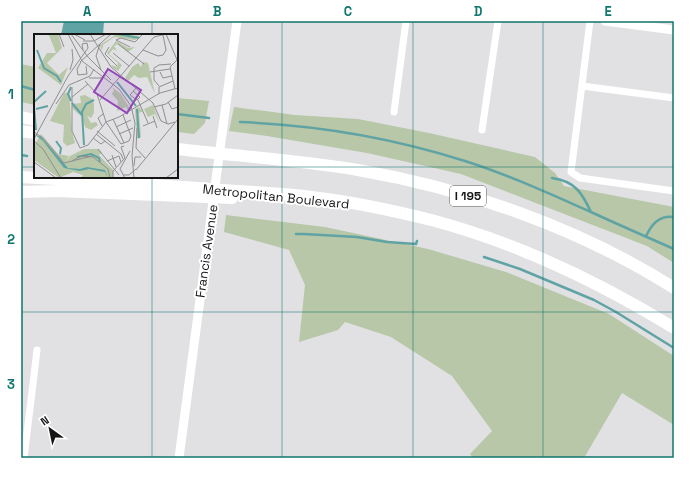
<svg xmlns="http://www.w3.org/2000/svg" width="695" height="479" viewBox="0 0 695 479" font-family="'Space Grotesk',sans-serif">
<rect width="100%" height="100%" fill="#e1e1e4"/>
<path fill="#b7c7a7" d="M21,64L35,67V105L21,102Z
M177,98L209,101L205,123L194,134L177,132Z
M234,107L295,115L358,119L429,133L535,157L555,173L564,186L674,207V263L647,246L461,174L367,153L267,136L229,131Z
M226,215L325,227L428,249L506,272L609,314L674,356V425L622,393L584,458H473L470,454L492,431L452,376L391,337L345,322L338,330L299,342L305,285L289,250L224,232Z"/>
<path fill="#60a3a4" d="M64,21H104L103,35H61Z"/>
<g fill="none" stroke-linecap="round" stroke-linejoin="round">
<path stroke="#60a3a4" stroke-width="2.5" d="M21,86L35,90
M177,114L209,118
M240,122C316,125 393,138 465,161C509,175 550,194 591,212C619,225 647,237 674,249
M21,155L27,156
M552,178C575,181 582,193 591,212
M296,234H304L357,237L387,242L416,244L417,241
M646,236C652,224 659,215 674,217
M484,257L520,269L594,300L616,312L674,348"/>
<path stroke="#fff" stroke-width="7" d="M590,21L571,172L580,178L674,191
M582,86L674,98
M394,112L406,21
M482,130L498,21
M24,458L37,350"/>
<path stroke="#fff" stroke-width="9" d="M605,21L674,30
M179,458L237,21"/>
<path stroke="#fff" stroke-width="12" d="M21,117L35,120
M21,131L35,133
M177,149C237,156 298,160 358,170C468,189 579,228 674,288
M21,177C93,181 164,185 236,191C258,192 281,193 304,196C348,201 392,210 435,221C520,244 599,282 674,328
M21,192L57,191L232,198"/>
</g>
<path fill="none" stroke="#0f766e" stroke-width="1" stroke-opacity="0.55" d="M152,21V35M282,21V458M413,21V458M543,21V458M21,167H35M177,167H674M152,177V458M21,312H674"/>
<g text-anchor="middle" stroke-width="4" stroke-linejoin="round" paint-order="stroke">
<rect fill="#fff" stroke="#5b5b5c" stroke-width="1" x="450" y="186" width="36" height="20" rx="3"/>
<g font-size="12" font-weight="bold" fill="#151516">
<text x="468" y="200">I 195</text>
</g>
<g font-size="13" fill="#151516" stroke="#fff">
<text transform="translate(276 196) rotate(6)" y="5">Metropolitan Boulevard</text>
<text transform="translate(206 251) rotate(-82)" y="5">Francis Avenue</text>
</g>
</g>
<g transform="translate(34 34)">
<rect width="144" height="144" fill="#e1e1e4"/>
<path d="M24,0L28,14L13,29L25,41L34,33L27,51L4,34L13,19H22L15,1ZM83,0L106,2L101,6L80,3L69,11L68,17L72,14L68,17L66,11ZM82,7L94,14L101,13L94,18L84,10L80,12L83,17L79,15L75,20L88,31L84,37L79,34L77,31L83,33L84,29L73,19ZM111,24L109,28L114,29L121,60L113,43L105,44L100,41L94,47L91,44L98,33L104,29L107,33ZM78,53L87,60L97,76L94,77L92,73L83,77L84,67L78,60L80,56ZM35,58L38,98L41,109L33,112L29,108L30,91L16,87L30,59ZM51,61L58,65L60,70V79L57,84L53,82L57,89L62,88L64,91L57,96L51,93L48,83L38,74V70L47,69L46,62ZM119,71L125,87V88L121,80L114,83L110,75ZM105,73L109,77L105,79L107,103L103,105L101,75ZM7,100L24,120L35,122L31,129L36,122L50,115H65L68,119L65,121L79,136V144H47L49,141L39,138L25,144L0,126V112Z" fill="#b7c7a7"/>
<path d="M0,100L7,103L34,134L46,135L53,133L71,136L74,144L71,138L55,135L46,137L30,134L9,107Z" fill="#60a3a4"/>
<path fill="none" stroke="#60a3a4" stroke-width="2" d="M84,0L105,4M3,16L10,34L23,42L27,48M83,48L102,72M37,67L34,60L37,53M0,68L12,57M38,69L48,81M0,73L2,96M2,75L14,72M103,75L105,104M22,107L27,114L26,120M50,111L48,78L52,70L60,66M43,123L57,120L65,124L66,128"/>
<path fill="none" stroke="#8f8f92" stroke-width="1" d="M25,0L30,13M34,0L48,27L85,55L97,72L101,89L98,122L100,144M37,0L54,23L77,46M40,0L51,6M56,0L77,33L119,69L127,87L134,90L141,88M132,0L144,28M82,6L87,4L101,8L109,0M82,6L96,13M49,7H60L72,0M66,10L62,22L67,36M84,10L110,30M75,13L71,20L83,32M109,16L124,22L129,21L132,16L129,1M79,19L95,32M46,28L77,0M47,28L43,35L44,41L53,40L52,32M36,36L39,26L38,15M116,38L136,35M126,38L129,44L138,42M55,44H68M51,47L63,60L72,88L87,110L95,107L97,102L89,81M125,52L120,46V34L125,31L137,30M38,53V97L46,114L54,111L72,88L85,83L126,59L144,54M141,55L136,33L143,26M99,57L106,63L103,66L96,61L102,54M125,60V53L139,47M38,63L54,50M66,66L120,3L132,0M104,66L114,89M134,68L138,75L144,73M22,70L35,51L56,42L60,35M128,71L133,90M120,73L132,70L144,61M119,82L123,94M79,85L90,109M68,92L64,84L69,80M109,92L121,87M82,93L97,86M103,94L102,114L111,124M63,97L81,112M0,98L9,104L30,129L58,122M62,100L87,120L89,125M85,100L99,94M59,104L67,110L71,107M0,105L34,42L54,14L53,9L48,10L49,16M0,107L9,115L27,144M64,115L85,141M78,121L82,133M38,127L47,122L59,123L74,135L76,144M73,127L85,122L87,128M0,128L22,144M100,132L101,123H107M102,136L144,85M89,141H95L102,135M79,144V137L91,124L87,113L90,112M91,144L86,135L96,117M132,144L144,135"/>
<path fill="#9447b9" fill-opacity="0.15" stroke="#9447b9" stroke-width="2" d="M74,35L107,56L93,79L60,58Z"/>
<rect width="144" height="144" fill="none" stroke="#151516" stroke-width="2"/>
</g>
<rect width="695" height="479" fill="none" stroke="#ffffff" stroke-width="44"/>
<g transform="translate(50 429) rotate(327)" stroke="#ffffff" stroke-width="3" paint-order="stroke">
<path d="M0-3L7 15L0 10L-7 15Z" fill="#151516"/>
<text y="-6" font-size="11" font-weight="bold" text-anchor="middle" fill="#151516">N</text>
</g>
<rect x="22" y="22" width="651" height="435" fill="none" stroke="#0f766e" stroke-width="1.5"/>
<g font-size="13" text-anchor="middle" font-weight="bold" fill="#0f766e">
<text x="87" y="16">A</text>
<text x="217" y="16">B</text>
<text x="348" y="16">C</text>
<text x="478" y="16">D</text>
<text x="608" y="16">E</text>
<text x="11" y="99">1</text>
<text x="11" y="244">2</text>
<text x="11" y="389">3</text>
</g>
</svg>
